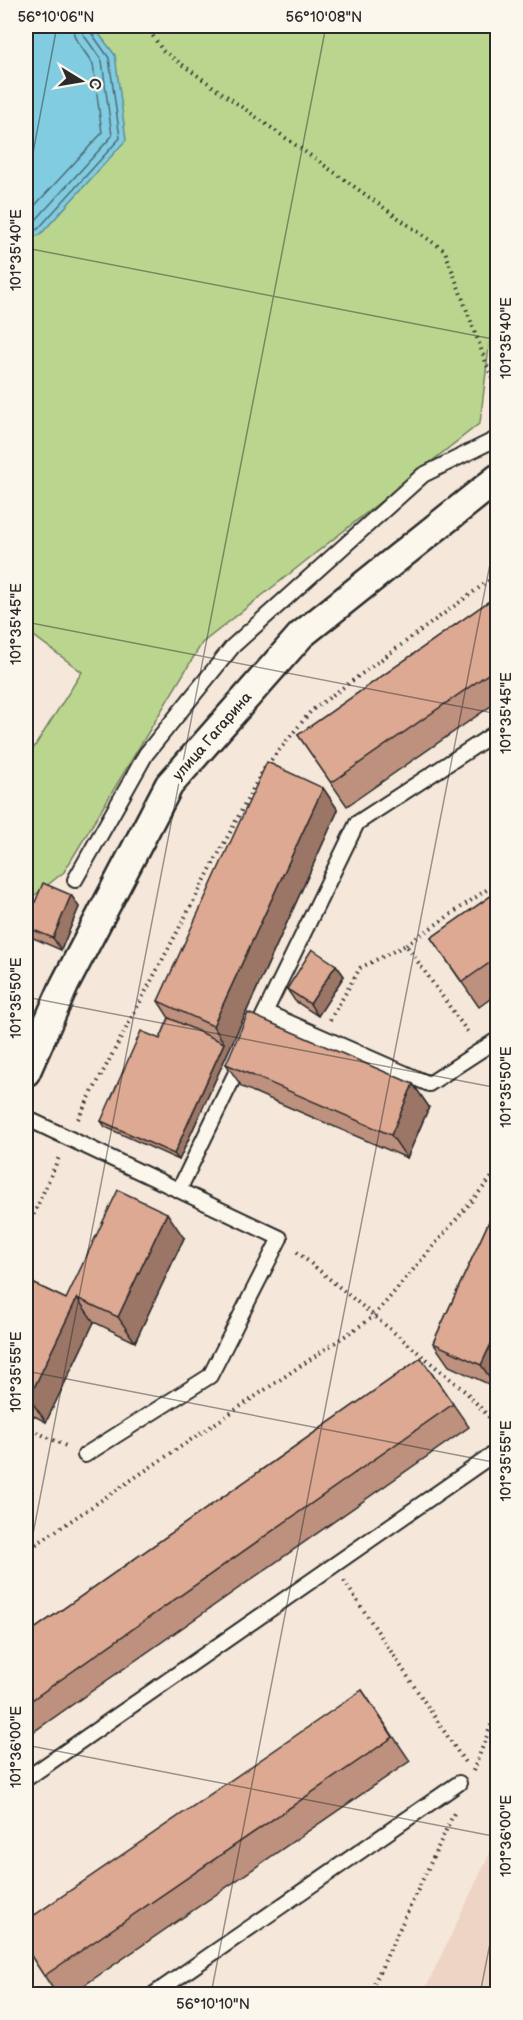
<svg xmlns="http://www.w3.org/2000/svg" width="523" height="2020" viewBox="0 0 523 2020" font-family="'Balsamiq Sans',sans-serif">
<rect width="100%" height="100%" fill="#f5e7da"/>
<filter id="ink" filterUnits="userSpaceOnUse"><feTurbulence type="fractalNoise" baseFrequency=".0167" numOctaves="2"/><feDisplacementMap in="SourceGraphic" scale="12" xChannelSelector="R" yChannelSelector="G"/><feConvolveMatrix kernelMatrix="1 2 1 2 8 2 1 2 1" color-interpolation-filters="sRGB"/></filter>
<g filter="url(#ink)">
<path fill="#eed4c4" d="M497,1838V1994H423Z"/>
<path fill="#bad68e" stroke="#72805c" stroke-width="1.5" d="M26,26H497L498,305H494L480,423L202,643L64,872L26,902V760L82,672L26,630Z"/>
<path fill="#81cce1" stroke="#5f8c98" stroke-width="1.5" d="M26,26H93L115,55L126,140L40,235L26,239Z"/>
<g fill="none" stroke-linecap="round" stroke-linejoin="round">
<path stroke="#4d6b74" stroke-width="1.5" d="M26,215L102,133L93,64L75,38L72,26
M26,225L34,222L112,136L102,61L83,34L81,26
M26,233L38,229L120,138L109,58L90,31L88,26"/>
<defs>
<path id="lane" d="M75,880L146,754L233,646L423,475L498,438
M265,1012L429,1084L498,1039
M254,1035L357,823L498,731
M26,1118L280,1238L210,1376L85,1455
M179,1190L242,1060
M26,1779L498,1451
M154,1994L459,1783"/>
<path id="street" d="M26,1072L65,984L169,785L301,635L498,478"/>
</defs>
<use href="#lane" stroke="#2b2b2b" stroke-width="18"/>
<use href="#street" stroke="#2b2b2b" stroke-width="32"/>
<path stroke="#2b2b2b" stroke-width="4" stroke-dasharray="1.5 4.5" stroke-linecap="butt" d="M146,26L163,51L445,251L498,395
M406,945L498,882
M330,1020L360,968L406,945L469,1034
M78,1119L263,770L311,711L498,574
M26,1231L60,1155
M297,1252L467,1393L498,1427
M26,1427L68,1447
M26,1551L373,1317L498,1170
M344,1581L466,1764
M473,1771L498,1708
M369,1994L454,1813"/>
<use href="#lane" stroke="#fbf7ec" stroke-width="14"/>
<use href="#street" stroke="#fbf7ec" stroke-width="27"/>
</g>
<path fill="#be917e" stroke="#2b2b2b" stroke-width="1.5" d="M498,595V701L347,806L298,735Z
M323,788L338,810L179,1160L105,1127L101,1121L160,1039L169,1018L158,1001Z
M498,891V993L479,1007L431,938Z
M71,895L79,907L61,950L33,938L26,928V924Z
M336,965L344,976L318,1016L295,1001L287,989Z
M226,1064L413,1084L429,1107L407,1158L242,1087Z
M498,1202V1386L497,1388L449,1366L433,1343Z
M184,1238L135,1342L94,1322L46,1422L26,1412V1280L66,1299Z
M421,1358L469,1427L26,1737V1635Z
M362,1690L410,1761L70,1995H57L26,1948Z"/>
<path fill="#9b7666" stroke="#2b2b2b" stroke-width="1.5" d="M323,788L338,810L179,1160L174,1154L224,1043L213,1026Z
M71,895L79,907L61,950L53,938Z
M336,965L344,976L318,1016L310,1004Z
M413,1084L429,1107L407,1158L391,1135Z
M167,1213L184,1238L135,1342L118,1317Z
M77,1298L94,1322L46,1422L29,1398Z
M498,1329V1386L497,1388L481,1365Z"/>
<path fill="#dda992" stroke="#2b2b2b" stroke-width="1.5" d="M498,595V667L331,783L298,735Z
M267,762L323,788L213,1026L158,1001Z
M43,883L71,895L53,938L26,927V924Z
M498,891V957L462,982L431,938Z
M312,949L336,965L310,1004L287,989Z
M248,1013L413,1084L391,1135L226,1064Z
M169,1018L224,1043L174,1154L101,1121L141,1031L160,1039Z
M118,1190L167,1213L118,1317L77,1298L29,1398L26,1396V1280L66,1299Z
M498,1202V1329L481,1365L433,1343Z
M421,1358L453,1404L26,1704V1635Z
M362,1690L393,1737L44,1976L26,1948V1921Z"/>
</g>
<path fill="none" stroke="#2b2b2b" stroke-width="1.5" stroke-opacity="0.45" d="M26,190L57,26M26,248L498,340M26,622L498,714M26,997L498,1088M26,1371L498,1463M26,1570L326,26M26,1745L498,1837M211,1994L498,523M480,1994L498,1903"/>
<g text-anchor="middle" stroke-width="6" stroke-linejoin="round" paint-order="stroke">
<g font-size="15" fill="#2b2b2b" stroke="#fbf7ec">
<text transform="translate(212 736) rotate(-49)" y="5">улица Гагарина</text>
</g>
</g>
<rect width="523" height="2020" fill="none" stroke="#fbf7ec" stroke-width="66"/>
<g transform="translate(81 81) rotate(101)" stroke="#fbf7ec" stroke-width="4.5" paint-order="stroke">
<path d="M0-4.5L10 22L0 15L-10 22Z" fill="#2b2b2b"/>
<text y="-9" font-size="16" font-weight="bold" text-anchor="middle" fill="#2b2b2b">С</text>
</g>
<rect x="33" y="33" width="457" height="1954" fill="none" stroke="#2b2b2b" stroke-width="2"/>
<g font-size="15" text-anchor="middle" fill="#2b2b2b">
<text x="56" y="22">56°10'06"N</text>
<text x="324" y="22">56°10'08"N</text>
<text transform="translate(16 250) rotate(-90)" y="5">101°35'40"E</text>
<text transform="translate(506 338) rotate(-90)" y="5">101°35'40"E</text>
<text transform="translate(16 624) rotate(-90)" y="5">101°35'45"E</text>
<text transform="translate(506 713) rotate(-90)" y="5">101°35'45"E</text>
<text transform="translate(16 998) rotate(-90)" y="5">101°35'50"E</text>
<text transform="translate(506 1087) rotate(-90)" y="5">101°35'50"E</text>
<text transform="translate(16 1372) rotate(-90)" y="5">101°35'55"E</text>
<text transform="translate(506 1461) rotate(-90)" y="5">101°35'55"E</text>
<text transform="translate(16 1747) rotate(-90)" y="5">101°36'00"E</text>
<text transform="translate(506 1836) rotate(-90)" y="5">101°36'00"E</text>
<text x="213" y="2009">56°10'10"N</text>
</g>
</svg>
